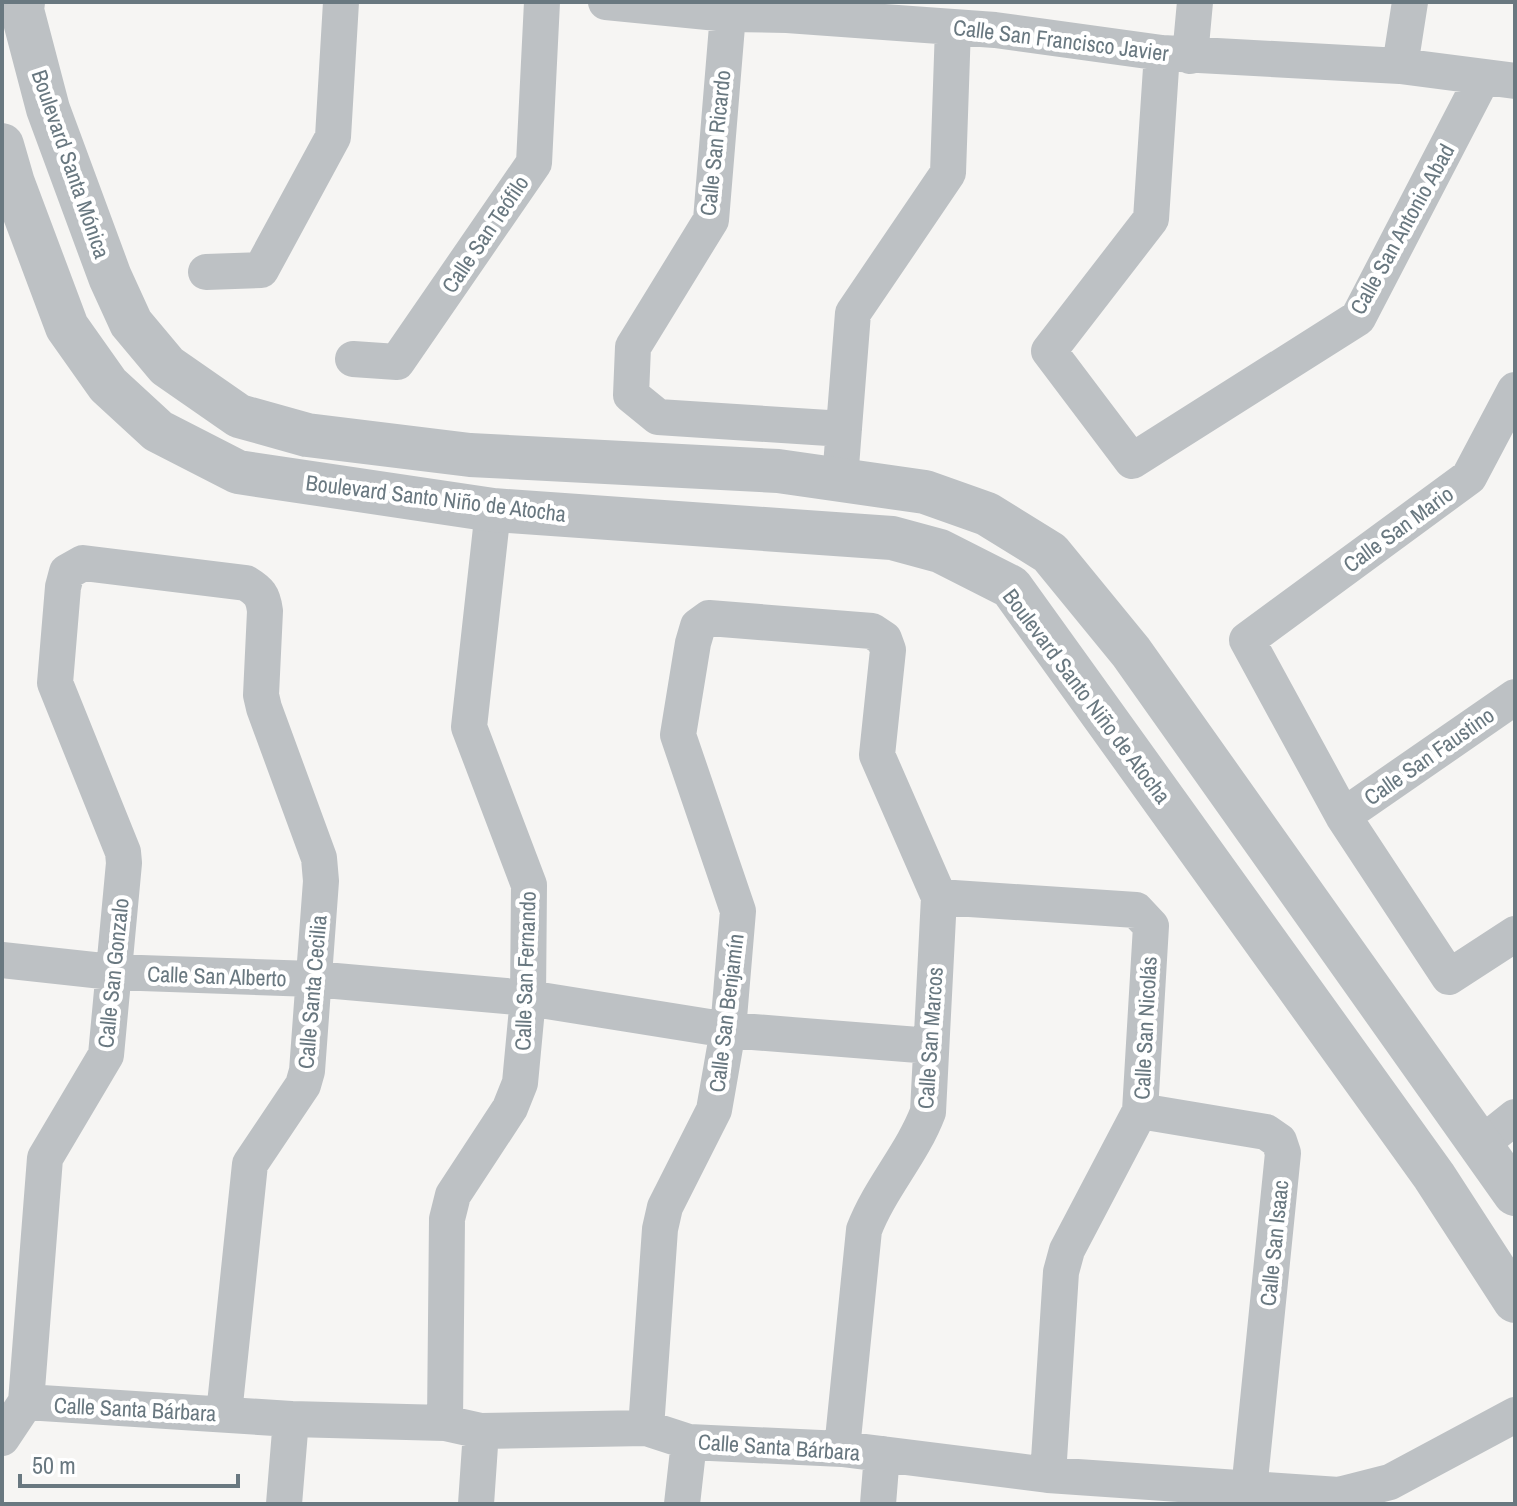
<svg xmlns="http://www.w3.org/2000/svg" width="1517" height="1506" viewBox="0 0 1517 1506" font-family="'Archivo Narrow',sans-serif">
<rect width="100%" height="100%" fill="#f6f5f3"/>
<g fill="none" stroke-linecap="round" stroke-linejoin="round">
<path stroke="#bdc1c4" stroke-width="36" d="M606,2L728,14L787,15L995,30L1162,53L1400,66L1515,81
M728,14L711,220L633,347L631,395L658,417L844,429
M1162,53L1151,219L1049,351L1132,461L1358,318L1483,77
M1190,56L1195,2
M1400,66L1410,2
M206,272L261,270L333,137L341,2
M353,359L397,362L534,163L542,2
M1515,390L1469,477L1247,640L1343,816L1449,977L1515,934
M840,479L853,313L948,173L953,27
M1343,816L1515,697
M939,897L1136,910L1151,926L1140,1111L1067,1250L1061,1272L1048,1475
M2,960L112,972L313,979L528,998L728,1030L931,1046
M1140,1111L1266,1132L1279,1141L1283,1153L1249,1490
M1480,1145L1515,1117
M26,1402L45,1158L106,1055L124,863L123,852L55,683L63,587L67,572L83,563L246,583C259,591 263,595 265,611L261,695L264,708L319,858L321,881L307,1071L303,1085L250,1164L224,1414
M26,1402L291,1419L445,1423L481,1431L646,1428L689,1442L842,1449L1048,1475L1339,1495L1390,1482L1515,1415
M445,1423L447,1219L453,1195L510,1108L520,1083L528,998L529,885L469,727L493,510
M646,1428L660,1229L665,1207L714,1110L728,1030L738,911L678,735L693,643L698,626L709,618L872,631L884,639L888,650L877,755L939,897L928,1112C912,1154 880,1188 864,1230L842,1449
M2,1438L26,1402
M284,1504L291,1419
M476,1504L481,1431
M682,1504L689,1442
M878,1504L882,1454"/>
<path stroke="#bdc1c4" stroke-width="44" d="M23,2L22,10L48,109L110,277L131,323L167,366L239,416L307,435L470,455L778,471L925,492L987,514L1050,553L1131,652L1515,1194
M2,145L13,183L67,327L108,385L158,431L238,472L493,510L892,538L940,551L1011,587L1434,1176L1515,1301"/>
</g>
<g text-anchor="middle" stroke-width="8" stroke-linejoin="round" paint-order="stroke">
<g font-size="22" fill="#697880" stroke="#fff">
<text transform="translate(1061 40) rotate(7)" y="8">Calle San Francisco Javier</text>
<text transform="translate(715 143) rotate(-84)" y="8">Calle San Ricardo</text>
<text transform="translate(71 164) rotate(71)" y="8">Boulevard Santa Mónica</text>
<text transform="translate(1402 229) rotate(-61)" y="8">Calle San Antonio Abad</text>
<text transform="translate(485 234) rotate(-56)" y="8">Calle San Teófilo</text>
<text transform="translate(436 498) rotate(7)" y="8">Boulevard Santo Niño de Atocha</text>
<text transform="translate(1398 529) rotate(-36)" y="8">Calle San Mario</text>
<text transform="translate(1087 696) rotate(53)" y="8">Boulevard Santo Niño de Atocha</text>
<text transform="translate(1429 756) rotate(-35)" y="8">Calle San Faustino</text>
<text transform="translate(525 971) rotate(-88)" y="8">Calle San Fernando</text>
<text transform="translate(113 973) rotate(-84)" y="8">Calle San Gonzalo</text>
<text transform="translate(217 976) rotate(2)" y="8">Calle San Alberto</text>
<text transform="translate(312 992) rotate(-85)" y="8">Calle Santa Cecilia</text>
<text transform="translate(726 1013) rotate(-83)" y="8">Calle San Benjamín</text>
<text transform="translate(1145 1028) rotate(-87)" y="8">Calle San Nicolás</text>
<text transform="translate(930 1038) rotate(-86)" y="8">Calle San Marcos</text>
<text transform="translate(1274 1243) rotate(-84)" y="8">Calle San Isaac</text>
<text transform="translate(135 1409) rotate(3)" y="8">Calle Santa Bárbara</text>
<text transform="translate(779 1447) rotate(4)" y="8">Calle Santa Bárbara</text>
</g>
</g>
<rect width="1517" height="1506" fill="none" stroke="#697880" stroke-width="8"/>
<path d="M20 1474v12h218v-12" fill="none" stroke="#697880" stroke-width="4"/>
<text x="32" y="1474" font-size="24" fill="#697880" stroke="#ffffff" stroke-width="6" paint-order="stroke">50 m</text>
</svg>
